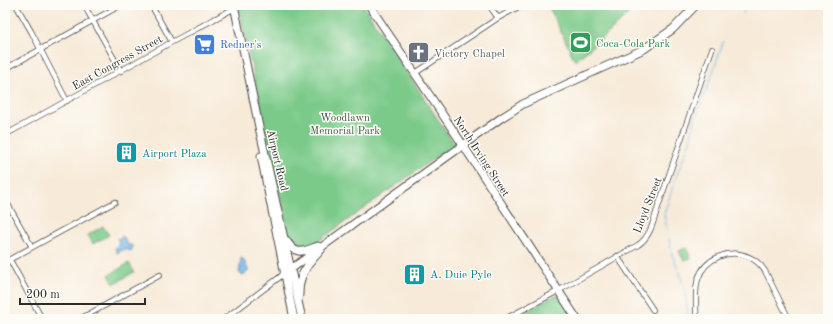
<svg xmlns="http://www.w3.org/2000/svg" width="833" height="324" viewBox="0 0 833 324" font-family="'Old Standard TT',serif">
<rect width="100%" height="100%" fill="#fdfcf7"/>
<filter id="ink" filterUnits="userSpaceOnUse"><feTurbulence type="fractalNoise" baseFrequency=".025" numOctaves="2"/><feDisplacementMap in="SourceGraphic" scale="8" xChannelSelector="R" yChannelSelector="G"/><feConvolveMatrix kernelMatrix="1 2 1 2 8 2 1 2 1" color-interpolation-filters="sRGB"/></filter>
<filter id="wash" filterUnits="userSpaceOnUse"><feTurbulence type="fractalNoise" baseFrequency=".012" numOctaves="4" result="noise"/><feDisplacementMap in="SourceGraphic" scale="16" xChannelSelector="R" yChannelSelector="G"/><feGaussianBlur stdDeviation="0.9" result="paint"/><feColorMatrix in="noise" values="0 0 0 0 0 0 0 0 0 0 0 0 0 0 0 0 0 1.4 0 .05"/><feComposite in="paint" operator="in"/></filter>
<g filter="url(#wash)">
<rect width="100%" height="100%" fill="#f7ead8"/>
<path fill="#7cca8a" stroke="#547a5a" d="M247,5H363L454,144L317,242L306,248L294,247L290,241L239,9Z
M548,5H637L613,29L575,61Z
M103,226L109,235L93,244L88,235Z
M686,248L691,258L684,261L679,251Z
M129,263L134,272L114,284L109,275Z
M554,296H557L560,297L574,319H511Z"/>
<path fill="#74b5e9" stroke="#50708a" d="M123,236L127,244L133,246L131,251L125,249L117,253L115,248L117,247L119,242L117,239Z
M241,258L243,259L249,271L243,275L239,273Z"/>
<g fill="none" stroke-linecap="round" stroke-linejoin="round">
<path stroke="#74b5e9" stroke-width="1" d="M743,13L748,5
M687,319L688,312L684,289L680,273L672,255L664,214L676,177L689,144L696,115L711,78L723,42"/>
</g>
</g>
<g filter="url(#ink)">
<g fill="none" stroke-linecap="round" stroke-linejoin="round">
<defs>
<path id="street" d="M16,5L32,33L67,101
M84,5L121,71
M151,5L172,42
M489,5L498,18
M5,69L121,5
M414,74L498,18L522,5
M5,135L172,42L231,10L238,5
M5,199L32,247
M617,256L653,310
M10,260L42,319
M5,262L115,202
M80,319L160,275
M224,319L284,274
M505,319L558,291L638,245C650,237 653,223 657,210L712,49
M696,319C697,306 694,292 698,279C705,258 729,248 749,257C756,260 761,265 765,271L789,319"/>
<path id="secondary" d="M369,5L463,145L577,319"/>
<path id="primary" d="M234,5L259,127L302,319
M261,156L294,319
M286,240C296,256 302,252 318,246
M284,274L501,118L523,104L644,49L660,38L673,29L696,5
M299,295C299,290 299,285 301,279C304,268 313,259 321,250"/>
</defs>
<use href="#street" stroke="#4a4845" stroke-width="6"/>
<use href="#secondary" stroke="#4a4845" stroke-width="9"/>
<use href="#primary" stroke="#4a4845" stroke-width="9"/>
<use href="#street" stroke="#fff" stroke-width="4.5"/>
<use href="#secondary" stroke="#fff" stroke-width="7"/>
<use href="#primary" stroke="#fff" stroke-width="7"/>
</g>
</g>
<defs>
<symbol id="stadium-square" viewBox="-11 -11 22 22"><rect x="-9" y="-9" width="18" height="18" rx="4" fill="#2e9e5b" stroke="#fdfcf7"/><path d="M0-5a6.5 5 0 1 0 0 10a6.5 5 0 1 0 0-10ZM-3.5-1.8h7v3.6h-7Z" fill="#fff"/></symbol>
<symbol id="supermarket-square" viewBox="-11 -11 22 22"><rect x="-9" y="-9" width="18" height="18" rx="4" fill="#3f7fe0" stroke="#fdfcf7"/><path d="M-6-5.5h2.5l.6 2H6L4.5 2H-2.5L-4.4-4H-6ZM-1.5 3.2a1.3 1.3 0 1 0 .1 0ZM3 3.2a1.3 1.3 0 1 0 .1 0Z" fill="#fff"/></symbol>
<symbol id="church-square" viewBox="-11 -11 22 22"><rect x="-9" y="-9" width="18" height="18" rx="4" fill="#6b7280" stroke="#fdfcf7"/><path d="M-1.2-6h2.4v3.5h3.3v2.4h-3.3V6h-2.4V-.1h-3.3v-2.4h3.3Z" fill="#fff"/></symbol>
<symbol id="building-square" viewBox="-11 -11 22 22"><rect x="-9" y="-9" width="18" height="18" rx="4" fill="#0f9aa8" stroke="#fdfcf7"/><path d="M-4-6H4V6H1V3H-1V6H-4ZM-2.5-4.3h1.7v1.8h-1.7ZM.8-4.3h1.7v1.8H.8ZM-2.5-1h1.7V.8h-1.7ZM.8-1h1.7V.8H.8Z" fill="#fff"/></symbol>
</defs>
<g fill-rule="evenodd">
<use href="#stadium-square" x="568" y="30" width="25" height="25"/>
<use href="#supermarket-square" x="192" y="32" width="25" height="25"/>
<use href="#church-square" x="406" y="40" width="25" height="25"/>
<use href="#building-square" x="114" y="140" width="25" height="25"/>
<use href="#building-square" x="402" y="262" width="25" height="25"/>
</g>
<g text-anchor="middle" stroke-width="3" stroke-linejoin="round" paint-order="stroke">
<g font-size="11" fill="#27864d" stroke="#fdfcf7" text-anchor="start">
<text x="596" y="47">Coca-Cola Park</text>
</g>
<g font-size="11" fill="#366cbe" stroke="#fdfcf7" text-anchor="start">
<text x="220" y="48">Redner's</text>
</g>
<g font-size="11" fill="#5b616d" stroke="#fdfcf7" text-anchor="start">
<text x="434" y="57">Victory Chapel</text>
</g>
<g font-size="11" fill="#2b2b2b" stroke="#fdfcf7">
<text transform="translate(117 62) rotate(-29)" y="4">East Congress Street</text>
<text transform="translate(482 156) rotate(57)" y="4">North Irving Street</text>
<text transform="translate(278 160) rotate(77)" y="4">Airport Road</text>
<text transform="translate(647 205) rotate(-68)" y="4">Lloyd Street</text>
</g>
<g font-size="11" fill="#435b48" stroke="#fdfcf7">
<text x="345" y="121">Woodlawn<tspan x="345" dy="13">Memorial Park</tspan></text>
</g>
<g font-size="11" fill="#0d838f" stroke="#fdfcf7" text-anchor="start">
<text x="142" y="157">Airport Plaza</text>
<text x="430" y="278">A. Duie Pyle</text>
</g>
</g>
<rect width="833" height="324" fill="none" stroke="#fdfcf7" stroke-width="20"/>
<path d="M20 298v6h125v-6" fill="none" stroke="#2b2b2b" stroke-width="2"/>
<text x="26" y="298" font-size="12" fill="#2b2b2b" stroke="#fdfcf7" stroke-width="3" paint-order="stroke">200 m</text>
</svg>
